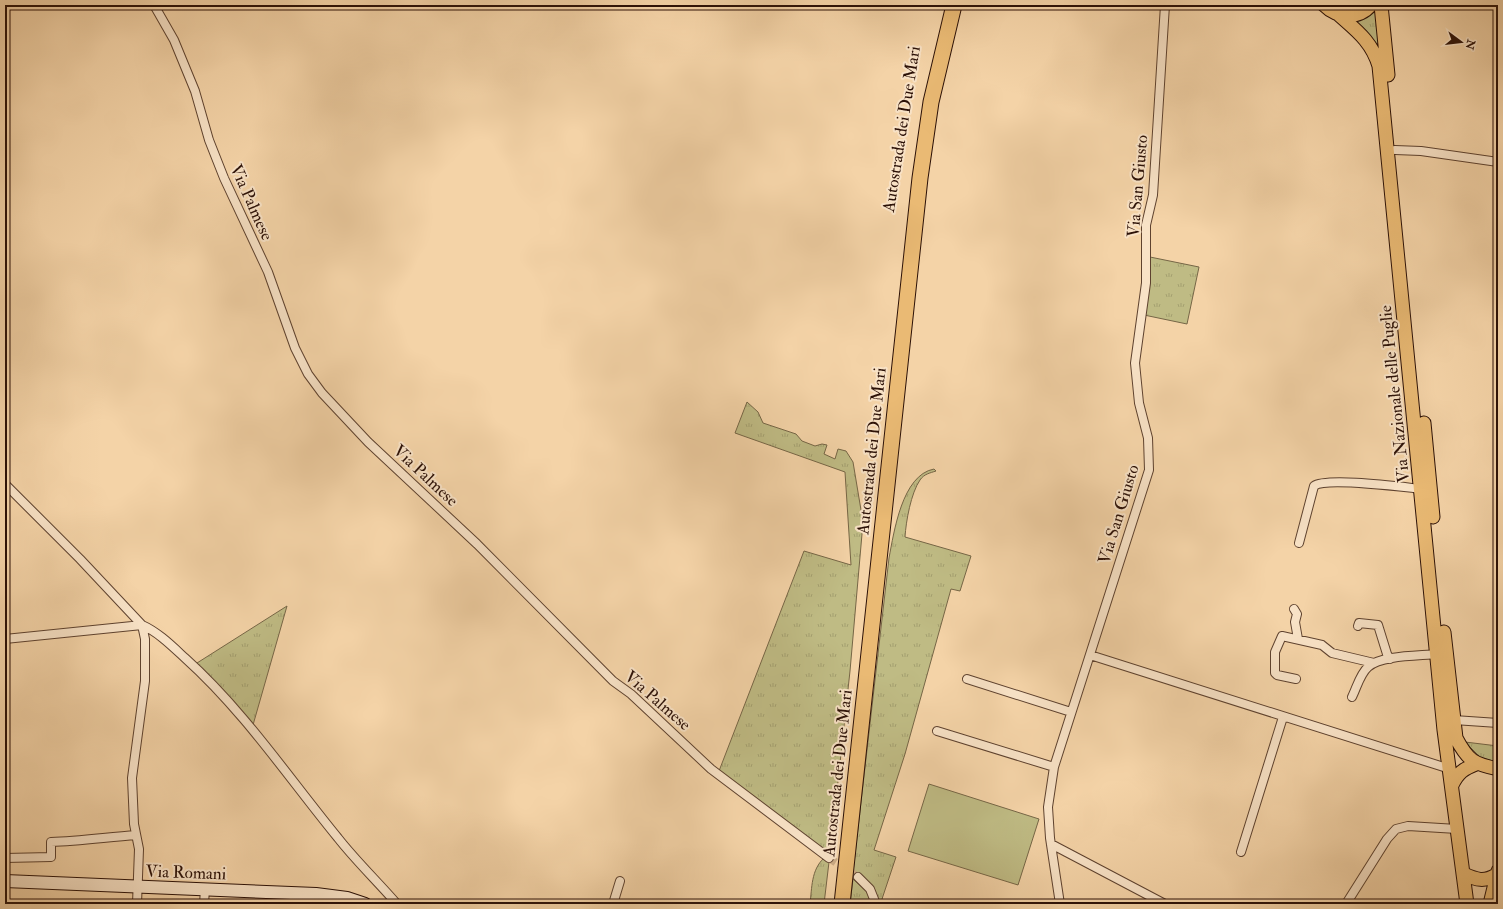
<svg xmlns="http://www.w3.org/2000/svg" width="1503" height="909" viewBox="0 0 1503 909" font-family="'IM FELL Double Pica',serif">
<defs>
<pattern id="grass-tufts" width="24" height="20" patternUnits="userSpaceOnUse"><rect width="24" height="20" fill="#bfbb84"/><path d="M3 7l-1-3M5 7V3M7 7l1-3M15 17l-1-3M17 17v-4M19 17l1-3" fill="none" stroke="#a4a070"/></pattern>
</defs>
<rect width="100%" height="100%" fill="#f4d3a7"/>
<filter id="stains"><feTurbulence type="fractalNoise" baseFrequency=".005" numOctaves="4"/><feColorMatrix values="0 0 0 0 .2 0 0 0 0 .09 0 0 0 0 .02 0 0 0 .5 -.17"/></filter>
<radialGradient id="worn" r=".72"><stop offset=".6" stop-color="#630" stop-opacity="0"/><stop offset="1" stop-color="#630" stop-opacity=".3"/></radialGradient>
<path fill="url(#grass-tufts)" stroke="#766646" d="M1376,5L1383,41L1375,45L1352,19Z
M1150,257L1199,267L1187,324L1144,315Z
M747,402L758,412L763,423L796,434L802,441L815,446L822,444L827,445L824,454L835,459L838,449L846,451L853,462L862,516V534L850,671L830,855L719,771L804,551L851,565L845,472L735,433Z
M934,469L936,471C930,473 924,474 920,480C911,493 906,521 905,537L971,556L960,591L951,589L905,754L874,850L896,857L882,899L896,904H878L864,878L853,872L889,558C894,532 902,475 934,469Z
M287,606L253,725L197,663Z
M1465,742L1498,746V762L1481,758Z
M824,858L829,862L824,904H810C812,888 811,870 824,858Z
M853,879L867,892L872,904H850Z"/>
<path fill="#bfbb84" stroke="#766646" d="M929,784L1039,819L1018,885L908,851Z"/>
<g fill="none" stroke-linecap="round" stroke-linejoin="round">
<path stroke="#ccac87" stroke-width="8" stroke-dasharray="8 4" stroke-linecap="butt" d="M829,858L858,877"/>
<defs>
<path id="street" d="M154,5L174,40L195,91L209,140L224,178L268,272L295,348L308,374L322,393L368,442L477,544L613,681L631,694L711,769L829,858
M1395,150L1421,151L1498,162
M5,484L80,559L142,625C158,632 172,646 185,658C244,711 288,777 338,838C356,861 378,882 397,904
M1299,543L1314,486C1326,477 1402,487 1422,489
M1294,609L1297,614L1295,622L1298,639
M1358,626L1359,623L1378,625L1387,654L1390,659
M5,639L142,625
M1090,655L1450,769
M967,679L1071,712
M1296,679L1277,675L1275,673V652L1282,636L1322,645L1332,653L1374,663
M1352,697C1357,687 1360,674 1368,667C1381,655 1420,656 1437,654
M1454,720L1498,723
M937,731L1054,767
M1051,844L1165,904
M1241,852L1283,717
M5,858L51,857V842C80,841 108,837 136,835
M858,877L870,889L876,904
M137,904L139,849L134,824L132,778L145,681V639L142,625
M204,904L205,889
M613,904L620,881
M1060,904L1050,838L1048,807L1054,767L1149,470L1148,438L1139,403L1135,363L1146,283V225L1153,195L1165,5
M1346,904L1387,839L1396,829L1408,826L1457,829"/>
<path id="secondary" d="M5,881L316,894L347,898L365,904"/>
<path id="primary" d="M1324,5C1337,18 1358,20 1371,5
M1381,5L1388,75
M1339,15C1357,31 1372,42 1379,66L1444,730L1467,904
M1424,423L1433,517
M1444,632L1456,738C1468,761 1474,764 1498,769
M1452,785C1458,773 1463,769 1476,764
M1464,874C1477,880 1484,882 1496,875
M1490,904L1498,871"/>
<path id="highway" d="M842,904L920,178L931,102L954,5"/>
</defs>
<use href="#street" stroke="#5e422f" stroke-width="10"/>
<use href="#secondary" stroke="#2c1107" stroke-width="14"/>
<use href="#primary" stroke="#2c1107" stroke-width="15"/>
<use href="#highway" stroke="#2c1107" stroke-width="17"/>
<use href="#street" stroke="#f8e2c6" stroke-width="8"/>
<use href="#secondary" stroke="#f8e2c6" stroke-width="12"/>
<use href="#primary" stroke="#eaba74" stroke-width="13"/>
<use href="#highway" stroke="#eaba74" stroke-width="15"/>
</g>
<g text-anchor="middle" stroke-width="4" stroke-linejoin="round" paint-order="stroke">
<g font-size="17" fill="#2c1107" stroke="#f8e2c6">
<text transform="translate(901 129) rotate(-81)" y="6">Autostrada dei Due Mari</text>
<text transform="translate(1137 186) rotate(-85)" y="6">Via San Giusto</text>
<text transform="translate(252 202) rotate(66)" y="6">Via Palmese</text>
<text transform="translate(1394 394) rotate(-96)" y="6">Via Nazionale delle Puglie</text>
<text transform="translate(871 451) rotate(-84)" y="6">Autostrada dei Due Mari</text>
<text transform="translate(426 475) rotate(43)" y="6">Via Palmese</text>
<text transform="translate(1118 514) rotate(-73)" y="6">Via San Giusto</text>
<text transform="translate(658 700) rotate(41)" y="6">Via Palmese</text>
<text transform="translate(837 773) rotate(-84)" y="6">Autostrada dei Due Mari</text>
<text transform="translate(186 872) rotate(2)" y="6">Via Romani</text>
</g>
</g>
<rect width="1503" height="909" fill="none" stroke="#f4d3a7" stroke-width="20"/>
<rect x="6" y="6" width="1491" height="897" fill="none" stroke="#2c1107" stroke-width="2"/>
<rect x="10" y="10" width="1483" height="889" fill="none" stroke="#2c1107"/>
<g transform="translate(1461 42) rotate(105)" stroke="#f8e2c6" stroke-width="3" paint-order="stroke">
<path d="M0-3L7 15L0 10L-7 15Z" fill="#2c1107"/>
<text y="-6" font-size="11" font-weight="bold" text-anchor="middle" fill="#2c1107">N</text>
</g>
<rect width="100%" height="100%" filter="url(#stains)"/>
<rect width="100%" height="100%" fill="url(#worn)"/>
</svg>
